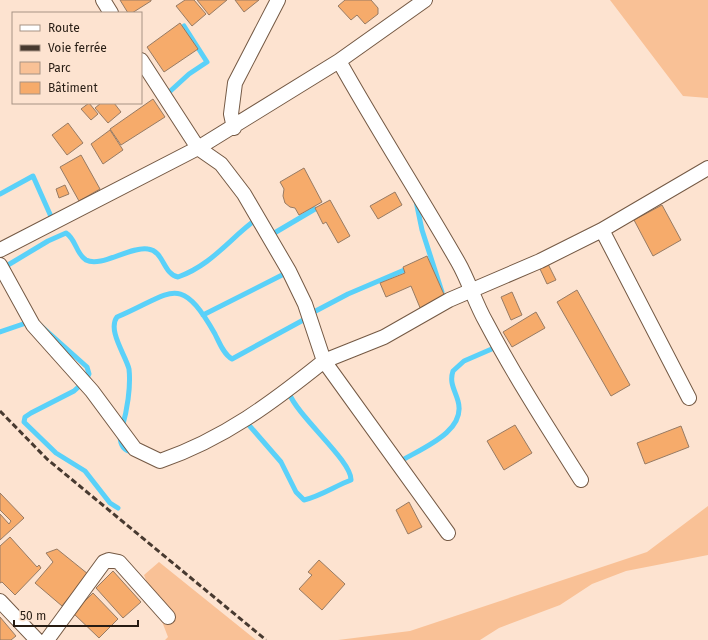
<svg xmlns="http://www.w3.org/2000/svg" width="708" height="640" viewBox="0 0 708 640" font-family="'Fira Sans',sans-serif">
<rect width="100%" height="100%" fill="#fde3d0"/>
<path fill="#f9c196" d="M610,0H708V98L683,96Z
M708,506V555L626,571L592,584L560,605L499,628L480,640H338L410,631L647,552Z
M159,562L256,640H165L168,637L144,575Z"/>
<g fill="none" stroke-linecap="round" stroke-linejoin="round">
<path stroke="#5ad1f9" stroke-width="5" d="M166,95L189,74L207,62L184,26
M0,194L33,176L53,221
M416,201L422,230L442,292
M276,232L315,209
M3,268L48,241L66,233C76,239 76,254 86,260C101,268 130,246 148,249C164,251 163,274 178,277C212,265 230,238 258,218
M310,314L348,294L409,268
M203,315L288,272
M40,325L87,367L89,374L86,380L74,391L31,413L25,417L24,422L56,453L85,471L110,503L118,508
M0,332L29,322
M248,424L281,462L296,492L304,500C321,496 335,486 351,480C352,461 298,417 289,393
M122,428C127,411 131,387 129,369C126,356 107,330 117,317C172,294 179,271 215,334C219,342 224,355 232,359L307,318
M120,435C120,444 123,451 133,452
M399,462C420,449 467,432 458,401C455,390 449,383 453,371L464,361L494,348"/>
</g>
<path fill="#f6ab6b" stroke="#977b64" d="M120,0H151V1L132,13H128Z
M185,0H194L206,14L192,26L176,6Z
M197,0H227L209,15Z
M235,0H259L244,12Z
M345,0H371L378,8V14L365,24L357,15L351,20L338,6Z
M180,23L198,49L164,72L147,47Z
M153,99L165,117L121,145L110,129Z
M89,103L98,114L91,120L81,109Z
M101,103H114L121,112L108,123L95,108Z
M68,123L83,143L67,155L52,135Z
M110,130L123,150L103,164L91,144Z
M81,155L100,189L79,201L60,167Z
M304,168L322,202L299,215L295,208L290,207L285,203L283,196L284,189L280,182Z
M65,185L69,194L59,198L56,189Z
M395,192L402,205L378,219L370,206Z
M330,200L350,236L338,243L326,222L323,224L315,208Z
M662,205L681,240L653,256L634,220Z
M427,256L446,299L421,310L411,286L386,297L380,283L405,273L403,267Z
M548,264L556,280L547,284L540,269Z
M577,290L630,385L611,396L557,302Z
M512,292L522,315L511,320L501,297Z
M536,312L545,328L512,347L503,332Z
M515,425L532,453L504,470L487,441Z
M681,426L689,447L645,464L637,443Z
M0,493L24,518L0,540V514L9,524L11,521L0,510Z
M409,502L422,527L408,534L396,510Z
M10,537L37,567L39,565L41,568L15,595L2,582L0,583V546Z
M57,549L88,574L62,606L35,583L53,562L46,553Z
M319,560L345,584L322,610L299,589L312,575L308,572Z
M113,571L141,602L123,618L96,588Z
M93,593L118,619L99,638L73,613Z
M0,617L16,636L11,640H0Z"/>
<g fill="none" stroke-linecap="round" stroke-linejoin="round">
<defs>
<path id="street" d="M103,0L111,13
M339,61L425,0
M234,128L231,114L235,83L278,0
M602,230L689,398
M0,250L198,148L141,60
M0,265L33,325L92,391L135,449L160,461C224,439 273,402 324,361L448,533
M581,480C548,428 515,377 486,322C475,303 469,281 458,262C419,194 377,129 339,61L198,148L221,164L244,194L289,271L305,304L324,361L384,337L449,300L540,261L602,230L708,168
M0,601L37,640
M47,640L104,562L109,560L119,562L168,617"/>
</defs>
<use href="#street" stroke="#745944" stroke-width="16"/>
<use href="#street" stroke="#fff" stroke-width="14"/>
<path stroke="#483a30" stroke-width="3" stroke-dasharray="6 3" stroke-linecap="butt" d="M0,411L47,459L266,640"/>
</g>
<rect x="12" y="12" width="130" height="92" fill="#fde3d0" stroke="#a79384"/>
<rect x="20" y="25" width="20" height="6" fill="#ffffff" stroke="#a79384"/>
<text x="48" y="32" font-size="12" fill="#271c13">Route</text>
<rect x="20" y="45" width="20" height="6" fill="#483a30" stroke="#a79384"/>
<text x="48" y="52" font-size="12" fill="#271c13">Voie ferrée</text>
<rect x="20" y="62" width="20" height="12" fill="#f9c196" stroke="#a79384"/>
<text x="48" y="72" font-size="12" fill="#271c13">Parc</text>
<rect x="20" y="82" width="20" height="12" fill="#f6ab6b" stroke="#a79384"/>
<text x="48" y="92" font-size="12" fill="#271c13">Bâtiment</text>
<path d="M14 620v6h124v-6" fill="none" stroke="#271c13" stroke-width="2"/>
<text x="20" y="620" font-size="12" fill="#271c13" stroke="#fde3d0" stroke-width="3" paint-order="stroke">50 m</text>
</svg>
